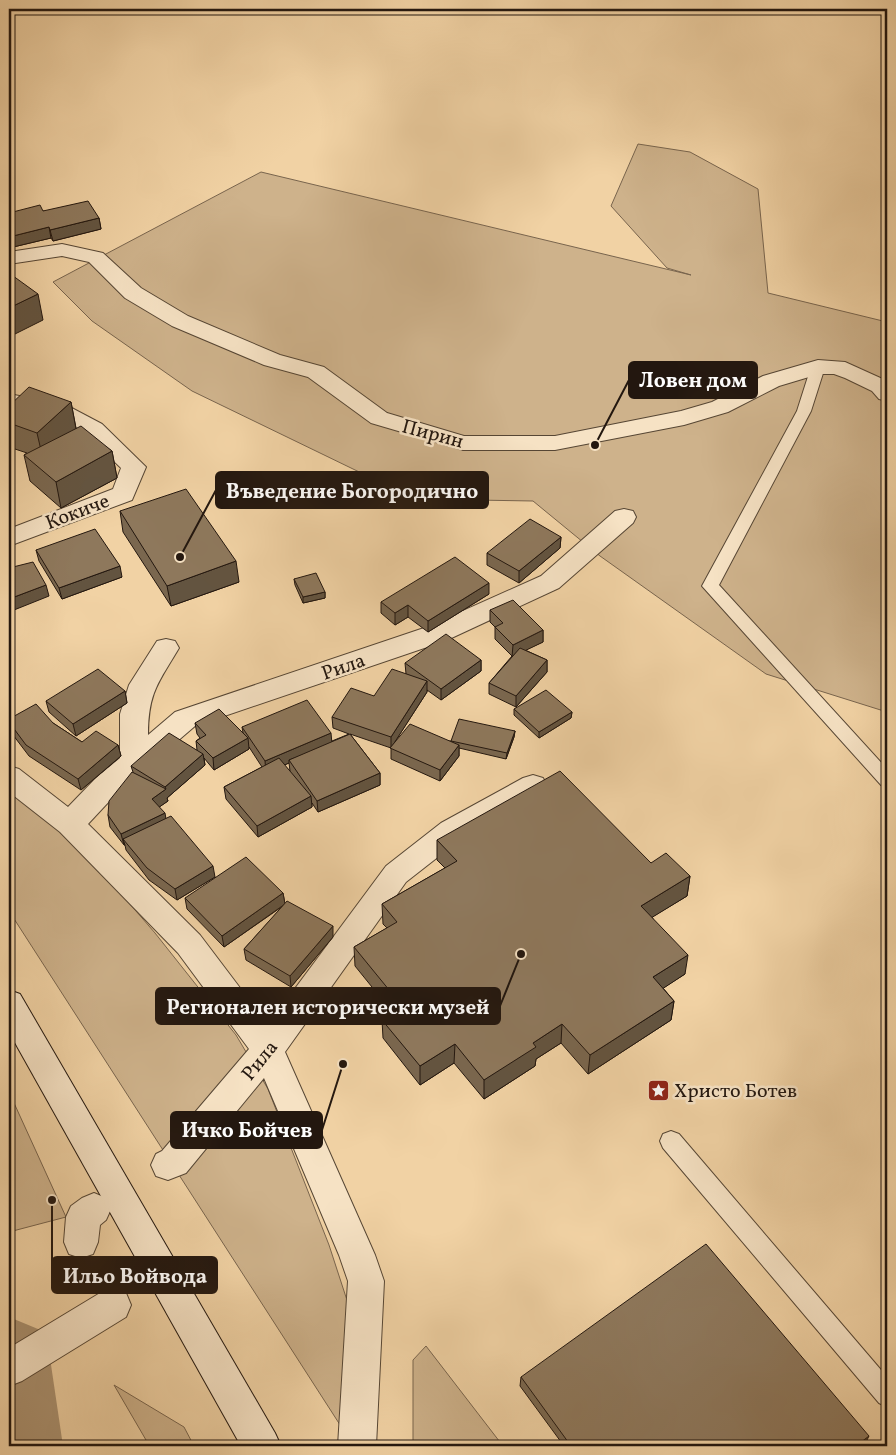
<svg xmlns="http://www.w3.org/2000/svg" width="896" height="1455" viewBox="0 0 896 1455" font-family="Vollkorn,serif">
<rect width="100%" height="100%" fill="#f1d2a4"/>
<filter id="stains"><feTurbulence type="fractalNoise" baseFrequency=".004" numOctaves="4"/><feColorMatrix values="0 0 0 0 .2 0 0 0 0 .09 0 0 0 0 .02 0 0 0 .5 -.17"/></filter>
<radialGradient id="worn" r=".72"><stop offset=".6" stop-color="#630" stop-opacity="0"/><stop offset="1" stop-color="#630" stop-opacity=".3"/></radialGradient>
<path fill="#ceb28b" stroke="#78644d" d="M638,144L690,152L758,189L768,293L887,322V712L766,674L600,556L533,501L415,499L192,391L92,321L53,282L261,172L691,275L667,268L611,206Z
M9,788L60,823L155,933L236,1035L268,1089L329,1245L358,1334L353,1445L9,911Z
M9,1092L66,1217L9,1232Z
M426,1346L503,1446H413V1360Z
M114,1385L184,1427L194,1446H136L146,1440Z"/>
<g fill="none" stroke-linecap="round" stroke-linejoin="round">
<path fill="#ab9271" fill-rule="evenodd" d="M9,1317L38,1329L50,1358L63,1446H9Z"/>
<defs>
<path id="lane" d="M818,363L823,364L825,367L811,411L719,585L887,769V787L881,785L702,586L797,411L811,367L813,364Z
M671,1131L679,1134L887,1377V1407L879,1403L663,1148L660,1141L663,1134Z"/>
<path id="street" d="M62,244L103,253L141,288L188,316L280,355L324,367L387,413L464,436H555L681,411L712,402L763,376L818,360L845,362L887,381V401L879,399L872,391L845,378L834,374H819L779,386L728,412L684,425L555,450H463L371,423L308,377L264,365L172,326L125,298L89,262L62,256L9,264V252Z
M9,394L66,405L102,424L146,467L132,500L9,546V529L113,489L121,468L86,434L52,416L9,408Z
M624,509L633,511L636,517L633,523L559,588L445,641L195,726L116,794L88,824L200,935L268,1025L386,866L441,823L523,778L533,775L543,778L547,786L543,794L461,839L406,882L285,1052L375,1255L384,1281L376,1446H338L348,1281L339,1255L264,1078L186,1173L168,1180L156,1176L151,1165L156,1154L162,1151L249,1049L178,953L60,832L9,792V766L19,769L68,807L96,778L120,758V714L129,685L157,641L166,639L175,641L179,648C159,682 148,692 148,735L175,712L427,627L541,576L615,511Z
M94,1193L106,1198L111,1209L106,1220L100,1225L98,1242L93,1254L81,1258L69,1254L64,1242L66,1217L71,1206L82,1198Z
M113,1288L126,1293L131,1305L126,1317L22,1381L9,1386V1348L100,1293Z"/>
<path id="secondary" d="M9,990L20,994L275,1433L281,1446H241L9,1032Z"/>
</defs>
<use href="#lane" stroke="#564634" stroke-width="2"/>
<use href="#street" stroke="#564634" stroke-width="2"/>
<use href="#secondary" stroke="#23170f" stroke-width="2"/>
<use href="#lane" fill="#f6e2c4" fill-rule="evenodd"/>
<use href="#street" fill="#f6e2c4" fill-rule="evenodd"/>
<use href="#secondary" fill="#f6e2c4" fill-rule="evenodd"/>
</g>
<path fill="#7a674f" stroke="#23170f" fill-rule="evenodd" d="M43,211L99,218L101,229L53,241L51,238L9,248Z
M9,401L13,402H71L76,428L112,451L117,478L61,508L30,481L24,455L27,453L9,447Z
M120,511L239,582L171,606L123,532Z
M561,537L560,548L519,583L487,565V553Z
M36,550L122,577L62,599L39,561Z
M294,579L325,592V598L303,603L295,585Z
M489,594L428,632L408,617L395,625L381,613V602Z
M490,610L543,630V642L525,650L547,660V672L516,707L489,694V683L512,656L495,639V627L490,622Z
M481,660V671L441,700L427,690V692L394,743L451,741L515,731L514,737L506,759L459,748V756L440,781L391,759V748L350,734L380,773V785L318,812L312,803V807L258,837L226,799L224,787L262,767L249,747V749L214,770L204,758L205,765L167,798L168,801L159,807L166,819L215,877L177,900L149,880L126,850L125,845H124L110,827L108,815L133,772L131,766L197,750L196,741L200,738L197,734L195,723L243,733L242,727L332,741L349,734L333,728L332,717L374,696L406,674L405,663ZM289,763L290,771L284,765Z
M125,691L127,703L76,736L49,712L46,701Z
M514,709L572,712L571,718L539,738L514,715Z
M9,719L53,723L82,742L118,745L121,756L81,790L29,756L10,731L9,726Z
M437,840L651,863L690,876L687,896L652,917L685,974L663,988L674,1001L671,1020L588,1074L561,1043L536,1059L535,1066L484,1099L454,1063L420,1085L383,1038L382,1020L393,1013L355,966L354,947L387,928L383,924L382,904L445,868L437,860Z
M283,893L285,904L333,937L291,987L246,960L244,949L283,906L224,947L187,909L185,898Z
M521,1377L865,1444L863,1446H564L520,1386Z"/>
<path fill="#635440" stroke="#23170f" d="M99,218L101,229L53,241L50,230Z
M49,227L51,238L9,248V237Z
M38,294L43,320L9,337V308Z
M71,402L76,429L43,459L37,433Z
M112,451L117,478L61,508L56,482Z
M561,537L560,548L519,583V571Z
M236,561L239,582L171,606L167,586Z
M120,566L122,577L62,599L59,588Z
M489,583V594L428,632V621Z
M46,585L49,596L14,610L9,611V599Z
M325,592V598L303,603V597Z
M408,605V617L395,625V613Z
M543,630V642L512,657L513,645Z
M481,660V671L441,700V689Z
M547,660V672L516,707V696Z
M427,681V692L391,748V737Z
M125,691L127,703L76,736L73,724Z
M572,712L571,718L539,738V732Z
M515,731L514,737L506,759L507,753Z
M331,733L332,744L289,760V763L266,773L265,761Z
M248,738L249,749L214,770L213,758Z
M118,745L121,756L81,790L78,779Z
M459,745V756L440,781V770Z
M203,754L205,765L167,798L168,801L155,810L152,799L166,789L165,787Z
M380,773V785L318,812L317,801Z
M311,796L312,807L258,837L257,826Z
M165,813L167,825L123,839L125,845H124L121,834Z
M213,866L215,877L177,900L175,889Z
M690,876L687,896L638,926L641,906Z
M283,893L285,904L224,947L222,936Z
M333,926V937L291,987L290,976Z
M688,955L685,974L650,997L653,977Z
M674,1001L671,1020L588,1074L590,1055Z
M562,1024L561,1043L536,1059L535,1066L484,1099V1080L533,1043Z
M455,1044L454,1063L420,1085V1066Z
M869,1436L865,1444L863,1446H856Z"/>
<path fill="#8e785c" stroke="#23170f" d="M88,201L99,218L50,230L49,227L9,237V213L40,205L43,211Z
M9,273L38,294L9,308Z
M29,387L71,402L37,433L9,423V406Z
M9,401L13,402L9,406Z
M81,426L112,451L56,482L24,455Z
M186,489L236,561L167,586L120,511Z
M530,519L561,537L519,571L487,553Z
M95,529L120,566L59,588L36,550Z
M455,557L489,583L428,621L408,605L395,613L381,602Z
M33,562L46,585L9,599V568Z
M316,573L325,592L303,597L294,579Z
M513,600L543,630L513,645L495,627L503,623L490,610Z
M446,634L481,660L441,689L405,663Z
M520,648L547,660L516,696L489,683Z
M98,669L125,691L73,724L46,701Z
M392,669L427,681L391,737L332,717L351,688L374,696Z
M546,690L572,712L539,732L514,709Z
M307,700L331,733L265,761L242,727Z
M36,704L53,723L82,742L96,731L118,745L78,779L26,745L9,722V719Z
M219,709L248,738L213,758L196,741L206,735L195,723Z
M459,719L515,731L507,753L451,741Z
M410,724L459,745L440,770L390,748Z
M169,733L203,754L165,787L131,766Z
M350,734L380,773L317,801L289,760Z
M279,758L311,796L257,826L224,787Z
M560,771L651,863L666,853L690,876L641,906L688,955L653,977L674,1001L590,1055L562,1024L533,1043L536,1047L484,1080L455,1044L420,1066L382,1020L403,1007L354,947L397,922L382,904L457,861L437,840Z
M132,772L166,789L152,799L165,813L121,834L108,815L109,801Z
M171,816L213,866L175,889L147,868L123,839Z
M246,857L283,893L222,936L185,898Z
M287,901L333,926L290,976L244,949Z
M706,1244L869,1436L856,1446H571L521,1377Z"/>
<defs>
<symbol id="sight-square" viewBox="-11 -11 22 22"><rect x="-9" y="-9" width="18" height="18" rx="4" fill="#8f2418" stroke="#f6e2c4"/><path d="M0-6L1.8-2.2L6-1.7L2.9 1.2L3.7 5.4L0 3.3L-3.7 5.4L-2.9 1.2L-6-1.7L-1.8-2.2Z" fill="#fff"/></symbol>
</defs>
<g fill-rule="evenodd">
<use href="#sight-square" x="646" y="1078" width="25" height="25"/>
</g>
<g text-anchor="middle" stroke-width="5" stroke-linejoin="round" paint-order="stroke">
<g font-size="20" fill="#23170f" stroke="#f6e2c4">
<text transform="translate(433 433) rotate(15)" y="7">Пирин</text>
<text transform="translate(77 511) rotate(-21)" y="7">Кокиче</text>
<text transform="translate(343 666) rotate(-19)" y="7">Рила</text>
<text transform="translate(259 1060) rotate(-51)" y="7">Рила</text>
</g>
<g font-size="20" fill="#23170f" stroke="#f6e2c4" text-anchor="start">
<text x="674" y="1097">Христо Ботев</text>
</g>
</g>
<path fill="none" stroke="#23170f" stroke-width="2" d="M595 445L629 380M180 557L216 490M521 954L500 1006M343 1064L322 1130M52 1200L52 1275"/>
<g fill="#23170f" stroke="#f6e2c4" stroke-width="2">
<circle cx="595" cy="445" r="5"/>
<circle cx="180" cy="557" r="5"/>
<circle cx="521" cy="954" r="5"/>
<circle cx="343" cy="1064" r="5"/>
<circle cx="52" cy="1200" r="5"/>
</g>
<g fill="#23170f" stroke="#23170f" stroke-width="2">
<rect x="629" y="362" width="128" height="36" rx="5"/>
<rect x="216" y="472" width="272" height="36" rx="5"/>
<rect x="156" y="988" width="344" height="36" rx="5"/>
<rect x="171" y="1112" width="151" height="36" rx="5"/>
<rect x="52" y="1257" width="165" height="36" rx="5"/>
</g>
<g font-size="21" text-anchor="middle" font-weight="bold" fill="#fff">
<text x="693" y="387">Ловен дом</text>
<text x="352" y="498">Въведение Богородично</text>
<text x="328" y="1014">Регионален исторически музей</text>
<text x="247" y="1137">Ичко Бойчев</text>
<text x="135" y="1283">Ильо Войвода</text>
</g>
<rect width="896" height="1455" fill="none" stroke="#f1d2a4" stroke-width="30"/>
<rect x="10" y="10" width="876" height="1435" fill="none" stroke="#23170f" stroke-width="2.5"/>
<rect x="15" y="15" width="866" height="1425" fill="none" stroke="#23170f"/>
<rect width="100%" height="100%" filter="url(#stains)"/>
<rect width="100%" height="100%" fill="url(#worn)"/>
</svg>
